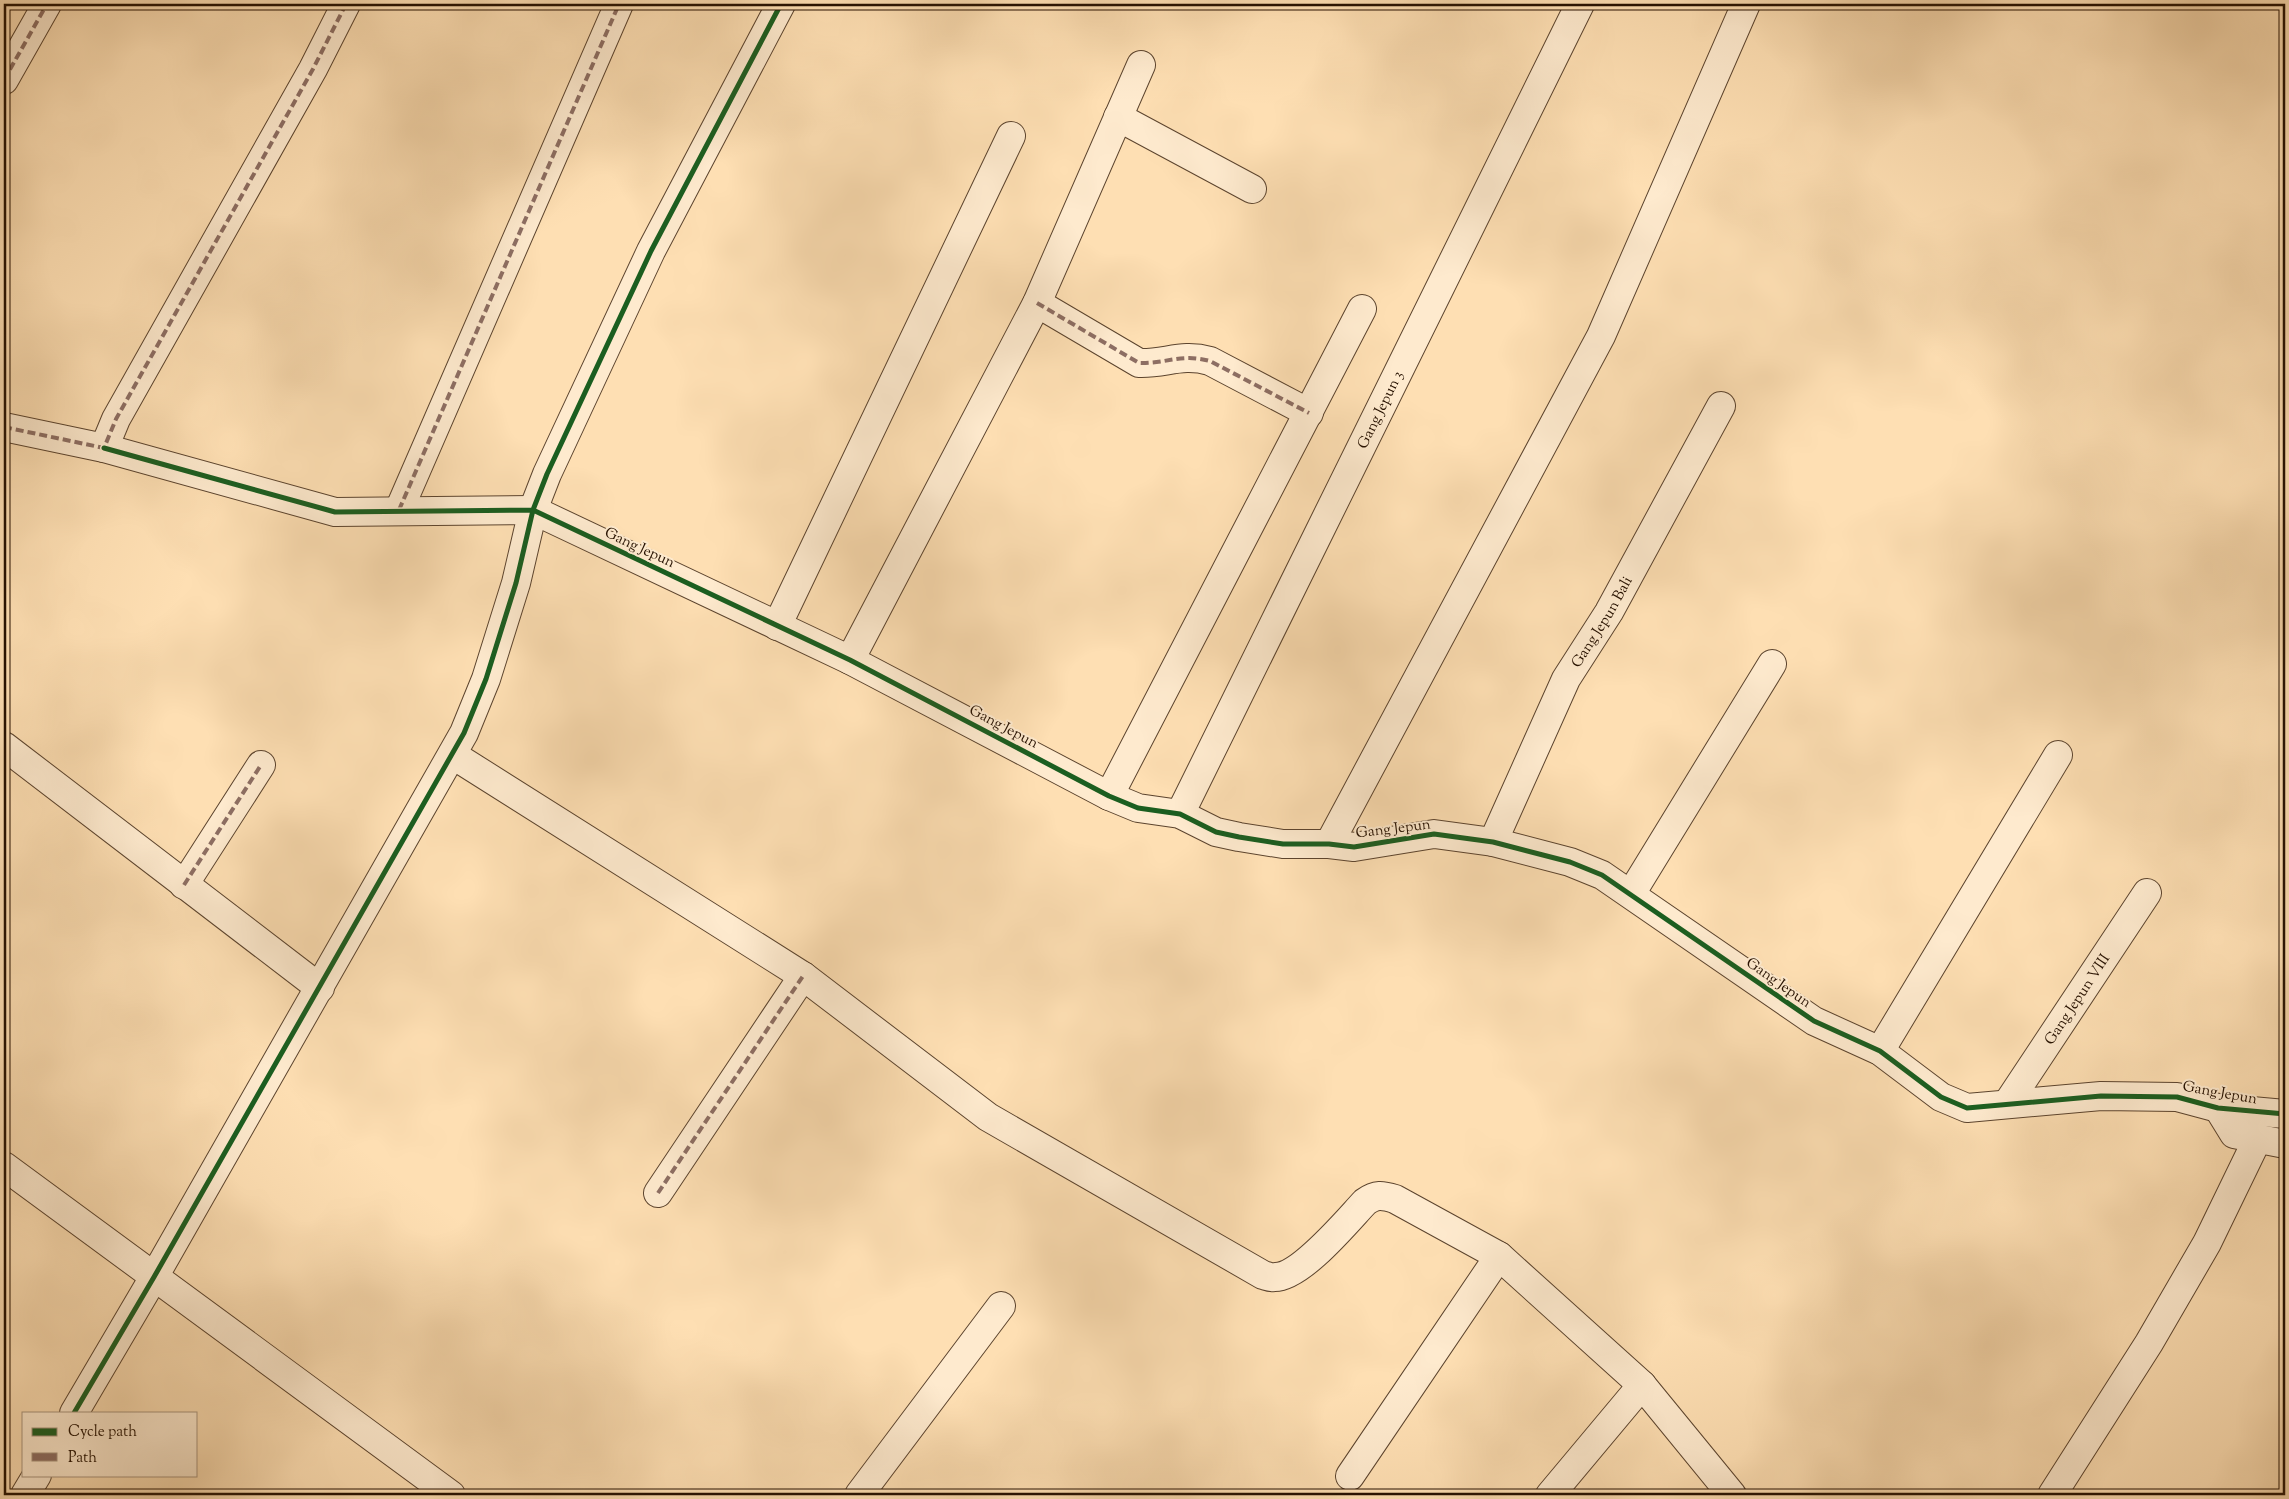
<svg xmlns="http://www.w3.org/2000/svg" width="2289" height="1499" viewBox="0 0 2289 1499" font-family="'Sorts Mill Goudy',serif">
<rect width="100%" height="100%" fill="#fedfb3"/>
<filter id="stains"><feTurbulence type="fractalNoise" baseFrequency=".004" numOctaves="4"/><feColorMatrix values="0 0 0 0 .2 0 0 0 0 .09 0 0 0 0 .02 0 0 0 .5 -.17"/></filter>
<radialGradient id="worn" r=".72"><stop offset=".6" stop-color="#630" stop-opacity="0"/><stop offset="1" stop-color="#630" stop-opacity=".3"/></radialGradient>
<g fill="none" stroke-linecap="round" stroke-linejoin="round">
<defs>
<g id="minor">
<path d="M4,80L47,4"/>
<path d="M1118,117L1252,189"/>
<path d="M1037,303L1139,363C1166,364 1181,353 1210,361L1309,413"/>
<path d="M4,427L104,448L116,419L313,69L346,4"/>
<path d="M104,448L335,512L533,510L850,660L1109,796L1138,808L1180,814L1216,832L1239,837L1283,844H1329L1354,847L1434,834L1493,842L1570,862L1602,875L1814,1021L1880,1051L1941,1097L1967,1108L2101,1096L2177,1097L2218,1108L2285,1114"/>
<path d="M399,510L619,4"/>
<path d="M777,626L1011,136"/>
<path d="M850,660L1037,303L1141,65"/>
<path d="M4,746L320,988"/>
<path d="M453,755L803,976L988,1117L1263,1275C1267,1276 1271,1278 1275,1277C1301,1277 1347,1221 1365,1202C1376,1194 1382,1195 1395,1199L1499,1256L1642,1385L1732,1495"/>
<path d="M1109,796L1362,309"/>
<path id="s1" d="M1180,814L1580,4"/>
<path id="s2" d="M1493,842L1566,679L1609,612L1721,406"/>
<path d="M1329,844L1601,336L1746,4"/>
<path d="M184,885L261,765"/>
<path d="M1631,894L1772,664"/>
<path d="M1880,1051L2058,755"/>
<path id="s3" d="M2007,1104L2147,893"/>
<path d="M2218,1108L2234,1134L2285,1144"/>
<path d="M4,1166L451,1495"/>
<path d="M658,1193L803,976"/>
<path d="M74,1413L154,1277L464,733L486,679L516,583L533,510L547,474L651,251L781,4"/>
<path d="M1350,1476L1499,1256"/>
<path d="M25,1495L37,1475"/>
<path d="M859,1495L1001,1306"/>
<path d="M1550,1495L1642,1385"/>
<path d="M2052,1495L2149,1343L2207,1243L2257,1140"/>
</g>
</defs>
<use href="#minor" stroke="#5c442e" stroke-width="30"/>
<use href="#minor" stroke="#feeace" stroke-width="28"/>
<path stroke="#8d6e63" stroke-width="4" stroke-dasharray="8 4" stroke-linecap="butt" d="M4,80L47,4
M1037,303L1139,363C1166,364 1181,353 1210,361L1309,413
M4,427L104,448L116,419L313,69L346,4
M399,510L619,4
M184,885L261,765
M658,1193L803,976"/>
<defs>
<path id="cycleway" d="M104,448L335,512L533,510L850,660L1109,796L1138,808L1180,814L1216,832L1239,837L1283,844H1329L1354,847L1434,834L1493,842L1570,862L1602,875L1814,1021L1880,1051L1941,1097L1967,1108L2101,1096L2177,1097L2218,1108L2285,1114
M74,1413L154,1277L464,733L486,679L516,583L533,510L547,474L651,251L781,4"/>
</defs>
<use href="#cycleway" stroke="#feeace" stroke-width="8"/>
<use href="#cycleway" stroke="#1b5e20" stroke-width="5"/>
</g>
<g text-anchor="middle" stroke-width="4" stroke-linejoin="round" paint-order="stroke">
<g font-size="15" fill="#261101" stroke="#feeace">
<text dy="5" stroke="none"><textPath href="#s1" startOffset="451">Gang Jepun 3</textPath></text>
<text transform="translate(640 547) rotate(25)" y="5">Gang Jepun</text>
<text dy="5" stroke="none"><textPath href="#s2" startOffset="246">Gang Jepun Bali</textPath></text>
<text transform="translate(1004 726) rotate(28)" y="5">Gang Jepun</text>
<text transform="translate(1393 828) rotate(-7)" y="5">Gang Jepun</text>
<text transform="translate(1779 982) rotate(35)" y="5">Gang Jepun</text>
<text dy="5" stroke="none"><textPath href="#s3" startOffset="126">Gang Jepun VIII</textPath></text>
<text transform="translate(2220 1092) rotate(10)" y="5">Gang Jepun</text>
</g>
</g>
<rect width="2289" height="1499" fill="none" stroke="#fedfb3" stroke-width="20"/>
<rect x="5" y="5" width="2279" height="1489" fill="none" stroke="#261101" stroke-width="2.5"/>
<rect x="10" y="10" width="2269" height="1479" fill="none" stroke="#261101"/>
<rect x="22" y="1412" width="175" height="65" fill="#feeace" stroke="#a8937c"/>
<rect x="32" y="1428" width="25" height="8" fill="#1b5e20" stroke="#a8937c"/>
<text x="68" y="1436" font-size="15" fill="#261101">Cycle path</text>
<rect x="32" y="1453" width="25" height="8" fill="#8d6e63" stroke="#a8937c"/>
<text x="68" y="1462" font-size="15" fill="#261101">Path</text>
<rect width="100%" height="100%" filter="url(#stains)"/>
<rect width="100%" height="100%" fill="url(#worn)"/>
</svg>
